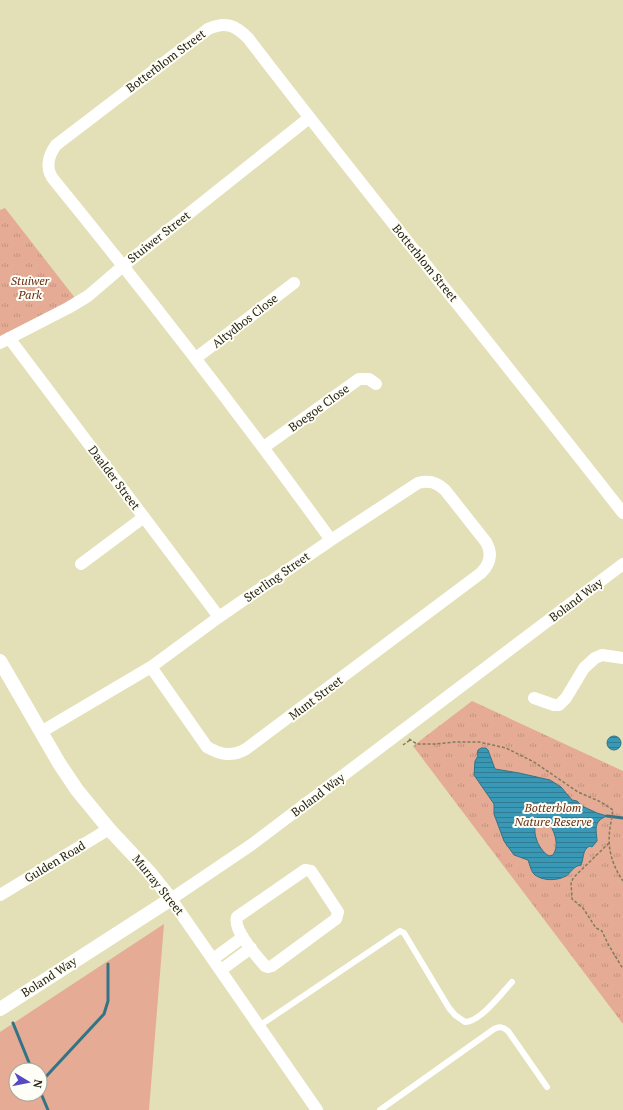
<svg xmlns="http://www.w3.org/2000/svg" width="623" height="1110" viewBox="0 0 623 1110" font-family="'PT Serif',serif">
<defs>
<pattern id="park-tufts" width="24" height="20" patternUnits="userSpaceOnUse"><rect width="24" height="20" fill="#e5ab94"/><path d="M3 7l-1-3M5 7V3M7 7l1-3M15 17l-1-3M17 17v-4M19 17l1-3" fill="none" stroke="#c4937f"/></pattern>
<pattern id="water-rules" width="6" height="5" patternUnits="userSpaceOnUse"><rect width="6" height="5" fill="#3998b6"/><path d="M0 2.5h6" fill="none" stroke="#307c93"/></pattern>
</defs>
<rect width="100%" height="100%" fill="#e3dfb6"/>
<path fill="#e5ab94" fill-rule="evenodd" d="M164,924L149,1110H0V1032ZM16,1070H40V1094H16Z"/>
<path fill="url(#park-tufts)" d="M5,208L75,298L0,336V210Z
M472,701L623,771V1024L413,746Z"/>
<path fill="url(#water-rules)" stroke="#327485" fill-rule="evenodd" d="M607 743a7 7 0 1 1 14 0a7 7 0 1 1-14 0Z
M481,748H486L488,750L495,769L519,773L550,780L561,787L572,800L577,801L582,806L597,813L607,816C605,817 601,818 599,821C594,826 597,835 597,841L592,847L590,846C582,849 584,859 581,865C573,866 571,873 566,876C557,881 543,881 535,875C531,872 530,865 528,860L514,855L504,841L494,814V804L474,775L475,761L478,756L477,754L478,750ZM540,819L548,821C554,831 560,844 553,855L549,856C539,850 532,834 536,823Z"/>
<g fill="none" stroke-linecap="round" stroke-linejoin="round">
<path stroke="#327485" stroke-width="3" d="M607,816L623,818
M13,1023L32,1070
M40,1083L104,1014L108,1001V964
M40,1091L48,1110"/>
<path stroke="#7f7c60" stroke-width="1.5" stroke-dasharray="3 2" stroke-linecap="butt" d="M409,739L417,744H435L456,742H479L506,748L534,762L578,792L601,802L613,810C612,816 611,822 610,828C607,848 612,865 623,881
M403,745L410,740
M609,843L574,877L571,882L572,899L583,908L596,928L602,931L608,944L623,969"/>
<path stroke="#fff" stroke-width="6" d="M259,1026L400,931L404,933L449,1008L455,1015L465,1022C480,1022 502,993 512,982
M380,1110L494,1029C500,1026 503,1027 508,1031L547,1087"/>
<path stroke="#fff" stroke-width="12" d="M9,338L219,617
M0,343L68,308L88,296L123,266L309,118
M196,358L294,283
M264,447L359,379H369L376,384
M331,540C242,417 150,298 54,180C45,169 48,156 56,145L208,29C225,21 235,25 248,38C371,199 499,354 623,513
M81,564L144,517
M534,698L554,705H559L566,698L584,668L595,658L602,655L623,658
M41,732L151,667L219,617L331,540L418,483C429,480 437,482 445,490L486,542C493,554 490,564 481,573L246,749C232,757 221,755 207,747L151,667
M305,870L311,871L338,912L336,919L272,966L268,967L265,966C256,955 233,931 237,917Z
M0,895L109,829
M213,959L243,937
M221,970L251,948
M317,1110L171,899L251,845L623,564"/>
<path stroke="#fff" stroke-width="14" d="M0,661L59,763L77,790L109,829L151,874L171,899L0,1009"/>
</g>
<g text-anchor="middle" stroke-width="4" stroke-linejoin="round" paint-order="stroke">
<g font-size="12" fill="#232112" stroke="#fffef6">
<text transform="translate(166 61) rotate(-37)" y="4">Botterblom Street</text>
<text transform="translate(159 237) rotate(-38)" y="4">Stuiwer Street</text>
<text transform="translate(425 263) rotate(51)" y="4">Botterblom Street</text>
<text transform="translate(245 321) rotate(-38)" y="4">Altydbos Close</text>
<text transform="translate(319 408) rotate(-36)" y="4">Boegoe Close</text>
<text transform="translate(114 478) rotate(53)" y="4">Daalder Street</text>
<text transform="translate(277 577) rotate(-35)" y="4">Sterling Street</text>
<text transform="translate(576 600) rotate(-37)" y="4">Boland Way</text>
<text transform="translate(316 698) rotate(-37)" y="4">Munt Street</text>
<text transform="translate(318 795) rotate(-37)" y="4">Boland Way</text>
<text transform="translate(55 862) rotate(-31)" y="4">Gulden Road</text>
<text transform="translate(158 885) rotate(51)" y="4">Murray Street</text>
<text transform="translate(49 977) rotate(-33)" y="4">Boland Way</text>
</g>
<g font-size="12" font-style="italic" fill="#662c13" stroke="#fffef6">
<text x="30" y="285">Stuiwer<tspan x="30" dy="14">Park</tspan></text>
<text x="553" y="812">Botterblom<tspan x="553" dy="14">Nature Reserve</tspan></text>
</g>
</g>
<g transform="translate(28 1082) rotate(100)"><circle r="19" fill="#fffef6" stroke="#a7a69b"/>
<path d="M0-3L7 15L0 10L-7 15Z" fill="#564ac2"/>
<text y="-6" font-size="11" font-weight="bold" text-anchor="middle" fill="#232112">N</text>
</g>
</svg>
